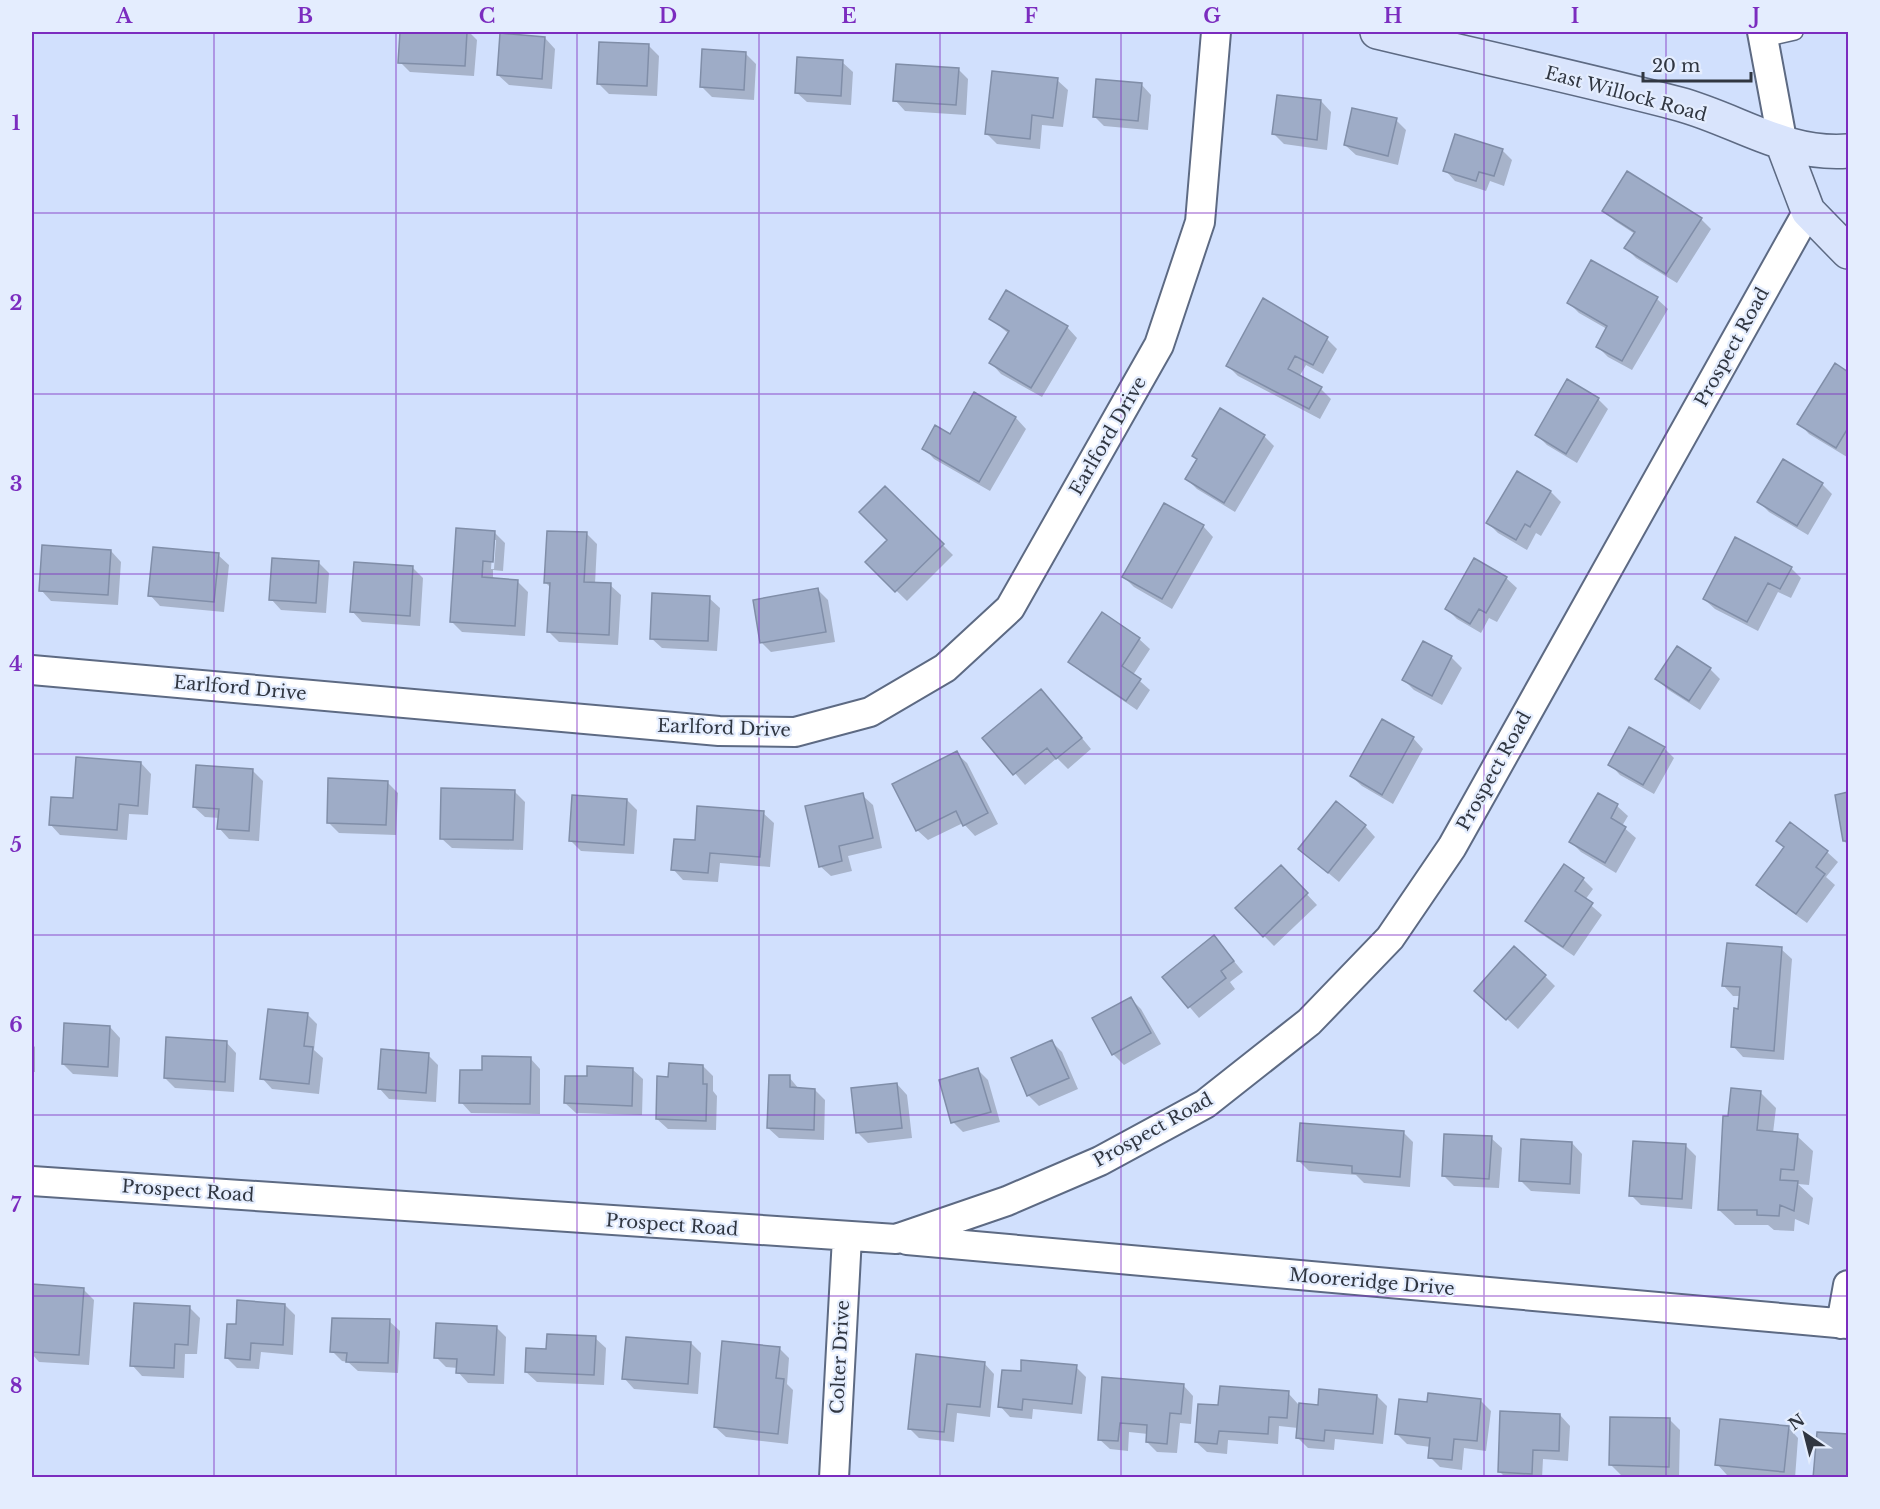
<svg xmlns="http://www.w3.org/2000/svg" width="1880" height="1509" viewBox="0 0 1880 1509" font-family="'Libre Baskerville',serif">
<rect width="100%" height="100%" fill="#d1e0fd"/>
<path fill="#0003" fill-rule="evenodd" d="M402,32H469L477,40L474,76L410,72L400,62Z
M545,38L555,49L552,89L509,85L498,75Z
M648,45L659,56L657,96L609,94L598,83Z
M746,54L756,64L754,100L712,97L702,87Z
M842,62L853,72L851,105L807,102L796,92Z
M958,69L968,79L966,115L905,111L895,100Z
M1057,80L1068,90L1063,127L1042,125L1040,149L997,144L986,133Z
M1141,84L1151,95L1148,130L1104,126L1094,116Z
M1321,101L1331,112L1327,150L1284,144L1274,134Z
M1396,120L1406,130L1398,165L1356,155L1345,145Z
M1502,150L1512,160L1504,186L1490,181L1486,191L1455,181L1445,170Z
M1604,211L1701,219L1711,229L1677,283L1636,258L1626,248L1635,234L1615,221Z
M1592,262L1657,299L1668,309L1632,370L1608,357L1598,347L1607,329L1579,313L1569,303Z
M991,319L1067,327L1077,338L1042,397L1001,374L991,363L1009,334Z
M1327,339L1337,349L1323,374L1306,365L1299,377L1321,389L1331,399L1320,419L1238,376L1228,366Z
M1836,365L1848,373V454L1847,457L1809,434L1799,423Z
M974,394L1016,418L1026,429L990,491L934,459L924,448L950,436Z
M1598,399L1608,409L1577,463L1547,445L1537,435Z
M1264,436L1274,446L1235,512L1197,489L1187,479L1198,460L1193,455Z
M1822,484L1832,494L1808,535L1769,512L1759,502Z
M885,488L953,555L907,601L867,562L889,540Z
M1551,492L1561,502L1541,536L1536,533L1527,550L1498,533L1488,523Z
M1203,526L1213,537L1172,609L1134,587L1124,577Z
M495,533L505,543L503,571L493,570V579L517,581L528,592L525,636L462,632L451,621ZM493,540H496L494,569H491Z
M587,534L597,544L595,584L610,585L621,595L618,645L559,642L549,632L551,588L545,582Z
M111,551L121,562L118,605L51,601L41,590Z
M218,555L229,565L224,612L160,606L150,595Z
M319,563L329,573L326,613L281,610L271,599Z
M413,568L423,578L420,626L362,622L352,611Z
M1791,568L1801,578L1791,598L1778,592L1758,631L1715,609L1704,599Z
M1506,578L1517,588L1497,622L1489,618L1481,633L1457,619L1447,609Z
M818,590L828,600L835,642L771,652L761,642Z
M709,598L720,608L717,651L662,648L651,638Z
M1102,614L1139,639L1150,649L1133,675L1150,690L1137,710L1081,672L1070,662Z
M1423,643L1452,658L1462,668L1442,705L1414,690L1404,680Z
M1710,669L1720,679L1700,710L1667,689L1657,678Z
M1051,701L1091,749L1068,769L1057,758L1025,785L985,738Z
M1413,738L1423,749L1393,804L1362,786L1351,776Z
M1664,748L1674,758L1654,794L1620,775L1610,764Z
M956,753L967,763L998,824L975,836L963,823L928,840L917,830Z
M141,763L151,774L148,815L129,814L127,840L60,835L50,824L75,800Z
M253,771L263,781L259,841L229,839L219,828L220,818L205,817L194,807Z
M387,782L398,793L396,835L339,833L328,822Z
M514,791L525,802L523,850L452,848L441,838Z
M1848,794V845L1844,841L1837,796Z
M862,795L873,805L882,848L848,856L852,871L831,876L820,866Z
M1599,795L1617,806L1628,816L1622,826L1636,838L1616,873L1581,852L1571,842Z
M627,800L637,810L634,854L581,851L570,840Z
M763,813L774,823L770,867L720,863L718,882L683,880L673,869L696,842Z
M1790,824L1827,852L1838,862L1826,877L1835,885L1807,923L1768,895L1758,885L1785,848Z
M1365,826L1375,837L1339,882L1300,849Z
M1281,867L1317,905L1274,946L1237,908Z
M1583,879L1593,889L1585,900L1602,915L1574,956L1537,931L1527,921Z
M1214,937L1243,972L1230,982L1235,989L1199,1018L1164,977Z
M1781,949L1792,959L1784,1060L1743,1057L1733,1046L1741,996H1733L1723,985Z
M1545,976L1555,986L1518,1029L1487,1001Z
M1131,999L1141,1009L1161,1044L1124,1065L1113,1054Z
M307,1014L317,1024L314,1050L323,1058L319,1094L272,1089L262,1078Z
M110,1027L120,1038L118,1077L73,1074L63,1064Z
M226,1042L236,1053L234,1092L175,1088L165,1078Z
M1052,1042L1062,1052L1078,1089L1039,1106L1028,1095Z
M32,1044L35,1047V1072H32Z
M428,1055L438,1065L436,1102L389,1099L379,1088Z
M530,1058L540,1069V1114L471,1113L461,1102L483,1072Z
M703,1066L713,1076V1091L717,1096L716,1130L668,1129L657,1119L670,1078Z
M632,1069L643,1079L642,1115L576,1113L565,1103L588,1078Z
M978,1070L988,1080L1000,1122L963,1132L953,1122Z
M789,1077L799,1089L815,1090L825,1100L824,1140L779,1138L768,1128Z
M897,1084L907,1095L912,1138L868,1143L858,1133Z
M1760,1092L1776,1108L1773,1133L1797,1136L1813,1151L1809,1185L1798,1184L1813,1198L1809,1225L1795,1219L1794,1231L1774,1230L1768,1225H1735L1719,1210L1729,1118Z
M1403,1132L1413,1142L1410,1187L1364,1183L1356,1175L1309,1171L1299,1161Z
M1491,1138L1502,1148L1499,1188L1454,1186L1443,1175Z
M1572,1143L1582,1154L1580,1194L1531,1191L1520,1180Z
M1685,1145L1696,1156L1692,1209L1641,1205L1631,1195Z
M33,1286L84,1290L94,1300L89,1365L39,1362L32,1354Z
M285,1305L295,1315L293,1355L261,1352L259,1369L237,1368L226,1357L237,1326Z
M190,1308L200,1318L197,1354H185L184,1378L142,1376L132,1365Z
M389,1321L400,1331L398,1373L358,1371L348,1362L342,1361L332,1351Z
M496,1327L506,1337L504,1384L468,1383L458,1372V1368L446,1367L436,1357Z
M595,1338L606,1348L604,1385L537,1382L526,1372L548,1351Z
M691,1343L701,1353L698,1394L634,1389L624,1378Z
M779,1348L789,1358L787,1384L793,1390L788,1444L726,1437L715,1427Z
M984,1363L994,1374L990,1417L957,1413L954,1442L919,1438L909,1428Z
M1076,1367L1086,1377L1082,1414L1033,1409L1032,1419L1010,1417L1000,1406L1022,1373Z
M1104,1379L1183,1385L1193,1396L1191,1424L1180,1423L1177,1453L1157,1452L1147,1442L1148,1434L1129,1432L1128,1451L1110,1449L1099,1439Z
M1288,1393L1298,1404L1319,1407L1377,1396L1387,1406L1383,1444L1335,1439L1334,1450L1308,1448L1297,1437L1298,1428L1279,1426L1278,1444L1228,1440L1227,1454L1207,1452L1196,1442L1220,1407Z
M1481,1401L1491,1411L1486,1451L1464,1448L1462,1470L1440,1467L1430,1457L1431,1447L1407,1444L1396,1433L1428,1404Z
M1560,1415L1570,1426L1568,1461L1543,1459L1542,1478H1506L1499,1471Z
M1670,1420L1680,1430L1679,1477L1621,1475L1611,1465Z
M1788,1427L1798,1438L1795,1478H1755L1727,1475L1717,1464Z
M1818,1433L1848,1436V1478H1815Z"/>
<path fill="#9eacc7" stroke="#808ea8" stroke-width="1.5" d="M400,32H467L465,66L398,63Z
M500,33L545,37L542,79L497,75Z
M599,42L649,44L647,86L597,84Z
M702,49L746,52L744,90L700,87Z
M797,57L843,60L841,96L795,93Z
M896,64L959,68L956,105L893,101Z
M992,71L1058,78L1053,118L1032,115L1030,139L985,134Z
M1096,79L1142,83L1138,121L1093,117Z
M1277,95L1321,100L1317,140L1272,134Z
M1352,108L1397,118L1388,156L1344,145Z
M1455,134L1503,149L1494,176L1479,172L1476,181L1443,171Z
M1627,171L1702,218L1666,274L1624,248L1635,232L1602,211Z
M1591,260L1658,297L1622,361L1596,347L1607,326L1567,303Z
M1006,290L1068,326L1031,388L989,363L1009,331L989,319Z
M1263,298L1328,337L1313,365L1295,356L1288,369L1322,387L1309,409L1226,366Z
M1835,363L1848,372V428L1836,448L1797,424Z
M1567,379L1599,398L1566,454L1535,435Z
M974,392L1016,417L979,482L922,449L935,425L950,434Z
M1220,408L1265,435L1224,503L1185,479L1197,459L1192,456Z
M1783,459L1823,483L1797,526L1757,502Z
M1517,471L1551,491L1530,527L1525,524L1516,540L1486,523Z
M885,486L944,544L895,592L865,562L887,540L859,512Z
M1164,503L1204,525L1162,599L1122,577Z
M456,528L495,531L493,562L483,561L482,577L518,580L515,626L450,622Z
M547,531L587,532L584,582L611,583L609,635L547,632L550,583H544Z
M1735,537L1792,567L1780,589L1768,583L1747,622L1703,599Z
M42,545L111,550L108,595L39,591Z
M153,547L219,553L214,602L148,596Z
M272,558L319,561L316,603L269,600Z
M1474,558L1507,577L1486,613L1479,609L1470,624L1445,609Z
M354,562L413,566L410,616L350,612Z
M818,588L826,632L760,643L753,600Z
M652,593L710,596L708,641L650,639Z
M1102,612L1140,638L1122,666L1141,679L1126,701L1068,662Z
M1423,641L1452,656L1432,696L1402,680Z
M1677,646L1711,668L1689,701L1655,679Z
M1041,689L1082,738L1056,759L1047,748L1013,775L982,738Z
M1382,719L1414,737L1382,795L1350,776Z
M1629,727L1665,747L1643,785L1608,765Z
M957,751L988,813L963,826L956,811L916,831L892,784Z
M76,757L141,762L138,806L119,804L117,830L49,825L51,797L73,798Z
M196,765L253,769L249,831L217,829L219,809L193,807Z
M328,778L388,781L386,825L327,823Z
M441,788L515,790L513,840L440,839Z
M1848,792V841H1843L1835,795Z
M863,793L873,838L839,846L842,861L819,867L805,806Z
M1598,793L1618,804L1611,818L1626,827L1605,863L1569,842Z
M572,795L627,799L624,845L569,841Z
M1336,801L1366,825L1328,873L1298,849Z
M697,806L764,811L760,857L710,853L708,873L671,870L674,839L695,840Z
M1790,822L1828,851L1816,867L1825,874L1796,914L1756,885L1784,847L1776,841Z
M1564,864L1584,878L1575,891L1593,903L1563,947L1525,921Z
M1281,865L1308,893L1263,937L1235,908Z
M1214,935L1234,961L1221,971L1226,978L1188,1008L1162,977Z
M1727,943L1782,947L1774,1051L1731,1047L1734,1008L1738,1009L1740,987L1722,986Z
M1514,946L1546,975L1506,1020L1474,991Z
M1131,997L1151,1033L1112,1055L1092,1018Z
M268,1009L308,1013L304,1046L313,1047L309,1084L260,1079Z
M64,1023L110,1026L108,1067L62,1064Z
M166,1037L227,1041L225,1082L164,1078Z
M1052,1040L1069,1078L1027,1096L1011,1058Z
M381,1049L429,1053L426,1093L378,1089Z
M482,1056L531,1057L530,1104L459,1103L460,1070H482Z
M669,1063L703,1065V1084H707L706,1121L656,1119L657,1076L668,1077Z
M587,1066L633,1068L632,1106L564,1103L565,1076H587Z
M978,1068L991,1112L951,1123L939,1080Z
M769,1075H790V1087L815,1089L814,1130L767,1128Z
M897,1083L902,1128L856,1133L851,1088Z
M1731,1088L1761,1091L1757,1130L1798,1134L1794,1170L1781,1169L1780,1180L1798,1181L1794,1211L1780,1205L1779,1216L1757,1215V1210H1718L1723,1116H1728Z
M1300,1123L1404,1131L1400,1177L1352,1173V1166L1297,1161Z
M1444,1134L1492,1136L1489,1179L1442,1176Z
M1521,1139L1572,1142L1570,1184L1519,1181Z
M1633,1141L1686,1144L1682,1199L1629,1196Z
M32,1284L84,1288L79,1355L32,1352Z
M237,1300L285,1304L283,1345L251,1343L250,1360L225,1358L227,1324H236Z
M134,1303L190,1306L188,1345L175,1344L174,1368L130,1366Z
M332,1318L390,1319L388,1363L346,1362L347,1353L330,1352Z
M436,1323L497,1326L494,1375L456,1373L457,1359L434,1358Z
M547,1334L596,1336L594,1375L525,1372L526,1348L546,1349Z
M626,1337L691,1342L688,1384L622,1379Z
M722,1341L780,1347L776,1378L784,1379L778,1434L714,1427Z
M916,1354L985,1362L980,1407L947,1404L944,1432L908,1429Z
M1021,1360L1077,1365L1072,1404L1023,1399L1022,1410L998,1407L1002,1370L1021,1371Z
M1102,1377L1184,1384L1181,1414L1170,1413L1167,1444L1146,1442L1147,1425L1120,1423L1118,1441L1098,1440Z
M1220,1386L1289,1391L1287,1418L1269,1417L1268,1434L1219,1431L1217,1444L1195,1442L1198,1404L1218,1405Z
M1319,1389L1377,1395L1373,1434L1325,1430L1324,1441L1296,1438L1299,1403L1318,1405Z
M1428,1393L1481,1399L1477,1441L1454,1439L1452,1460L1428,1458L1430,1438L1395,1434L1399,1399L1427,1402Z
M1500,1411L1560,1414L1559,1451L1533,1450L1532,1474L1498,1472Z
M1610,1417L1670,1418L1669,1467L1609,1465Z
M1720,1419L1789,1426L1784,1472L1715,1465Z
M1817,1432L1848,1434V1478H1813Z"/>
<g fill="none" stroke-linecap="round" stroke-linejoin="round">
<defs>
<path id="lane" d="M1763,39L1795,32"/>
<path id="street" d="M1762,32L1783,145
M32,670L719,731L795,732L870,712L945,668L1010,608L1159,345L1200,222L1216,32
M32,1181L896,1239L1007,1201L1100,1161L1205,1104L1309,1022L1390,938L1452,847L1808,211
M907,1240L1848,1324
M1841,1324L1848,1285
M834,1478L847,1237"/>
<path id="secondary" d="M1377,32C1477,56 1579,78 1679,104C1738,120 1785,156 1848,151
M1783,145L1808,211L1848,252"/>
</defs>
<use href="#lane" stroke="#5d6a83" stroke-width="18"/>
<use href="#street" stroke="#5d6a83" stroke-width="32"/>
<use href="#secondary" stroke="#5d6a83" stroke-width="36"/>
<use href="#lane" stroke="#fff" stroke-width="15"/>
<use href="#street" stroke="#fff" stroke-width="28"/>
<use href="#secondary" stroke="#d9e4fc" stroke-width="33"/>
</g>
<path fill="none" stroke="#7b2cbf" stroke-width="1.5" stroke-opacity="0.55" d="M214,32V1478M396,32V1478M577,32V1478M759,32V1478M940,32V1478M1121,32V1478M1303,32V1478M1484,32V1478M1666,32V1478M32,213H1848M32,394H1848M32,574H1848M32,754H1848M32,935H1848M32,1115H1848M32,1296H1848"/>
<g text-anchor="middle" stroke-width="4.5" stroke-linejoin="round" paint-order="stroke">
<g font-size="18" fill="#303641" stroke="#e4edfe">
<text transform="translate(1626 94) rotate(15)" y="6">East Willock Road</text>
<text transform="translate(1732 347) rotate(-61)" y="6">Prospect Road</text>
<text transform="translate(1108 436) rotate(-60)" y="6">Earlford Drive</text>
<text transform="translate(240 688) rotate(5)" y="6">Earlford Drive</text>
<text transform="translate(724 728) rotate(2)" y="6">Earlford Drive</text>
<text transform="translate(1494 771) rotate(-61)" y="6">Prospect Road</text>
<text transform="translate(1153 1130) rotate(-29)" y="6">Prospect Road</text>
<text transform="translate(188 1191) rotate(4)" y="6">Prospect Road</text>
<text transform="translate(672 1225) rotate(4)" y="6">Prospect Road</text>
<text transform="translate(1372 1282) rotate(5)" y="6">Mooreridge Drive</text>
<text transform="translate(840 1357) rotate(-87)" y="6">Colter Drive</text>
</g>
</g>
<rect width="1880" height="1509" fill="none" stroke="#e4edfe" stroke-width="66"/>
<g transform="translate(1805 1434) rotate(325)" stroke="#e4edfe" stroke-width="4.5" paint-order="stroke">
<path d="M0-4.5L10 22L0 15L-10 22Z" fill="#303641"/>
<text y="-9" font-size="16" font-weight="bold" text-anchor="middle" fill="#303641">N</text>
</g>
<path d="M1643 72v9h108v-9" fill="none" stroke="#303641" stroke-width="3"/>
<text x="1652" y="72" font-size="18" fill="#303641" stroke="#e4edfe" stroke-width="4.5" paint-order="stroke">20 m</text>
<rect x="33" y="33" width="1814" height="1443" fill="none" stroke="#7b2cbf" stroke-width="2"/>
<g font-size="20" text-anchor="middle" font-weight="bold" fill="#7b2cbf">
<text x="124" y="23">A</text>
<text x="305" y="23">B</text>
<text x="487" y="23">C</text>
<text x="668" y="23">D</text>
<text x="849" y="23">E</text>
<text x="1031" y="23">F</text>
<text x="1212" y="23">G</text>
<text x="1393" y="23">H</text>
<text x="1575" y="23">I</text>
<text x="1756" y="23">J</text>
<text x="16" y="130">1</text>
<text x="16" y="310">2</text>
<text x="16" y="491">3</text>
<text x="16" y="671">4</text>
<text x="16" y="852">5</text>
<text x="16" y="1032">6</text>
<text x="16" y="1212">7</text>
<text x="16" y="1393">8</text>
</g>
</svg>
